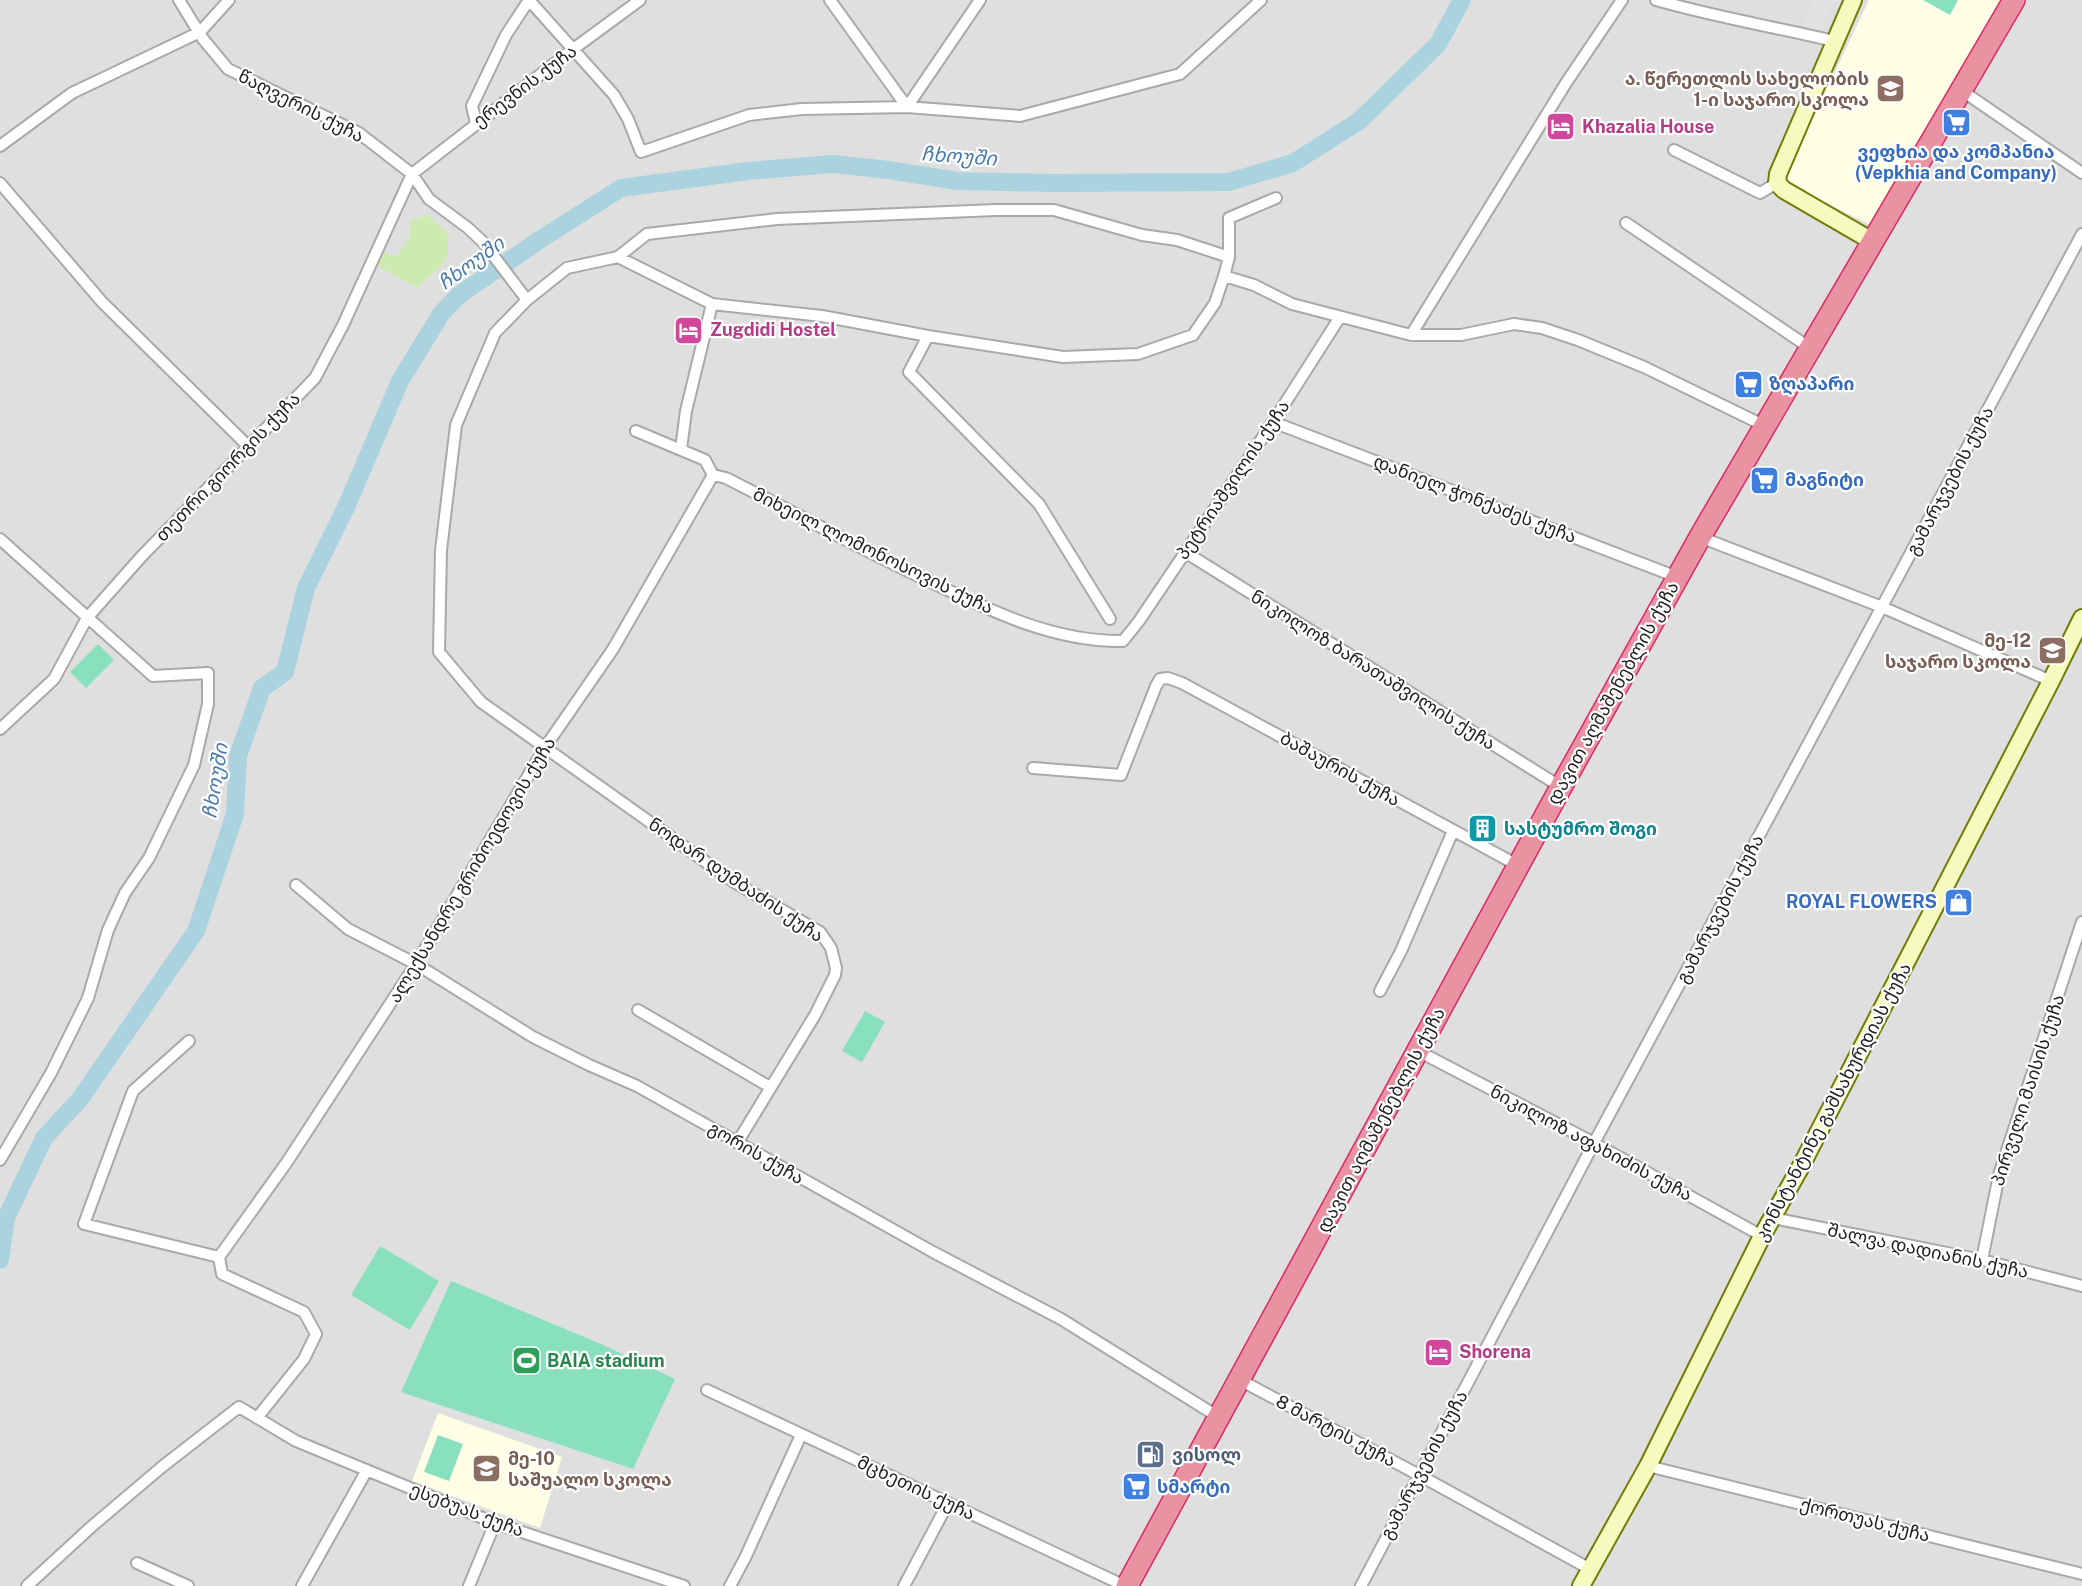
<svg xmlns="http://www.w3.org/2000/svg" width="2082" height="1586" viewBox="0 0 2082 1586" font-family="'Public Sans','Noto Sans Georgian',sans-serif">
<rect width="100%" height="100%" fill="#f2efe9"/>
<path fill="#e0dfdf" d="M0,0H2082V1586H0Z"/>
<path fill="#ffffe5" d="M1869,0H2006L1871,225L1786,184L1785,177Z
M438,1413L562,1457L540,1528L412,1481Z"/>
<path fill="#cdebb0" d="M428,215L448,234C450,271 438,264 418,288L377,266L383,252L395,257L410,238L411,220Z"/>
<path fill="#88e0be" d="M1923,0H1958L1950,15Z
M98,644L114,660L86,688L70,672Z
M865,1011L885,1022L862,1062L842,1051Z
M380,1246L439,1281L410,1330L351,1295Z
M451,1281L601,1344L675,1379L633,1469L401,1392Z
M438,1435L463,1444L449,1481L424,1472Z"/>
<path fill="#e2e2e2" d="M1815,0H1833L1818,31L1803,27Z"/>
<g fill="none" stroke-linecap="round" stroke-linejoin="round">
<path stroke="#aad3df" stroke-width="18" d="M0,1260L6,1218L44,1138L80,1099L196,931L235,814L238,756L262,688L285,672L306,588L347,505L400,381L441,314L459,295L541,239L621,188L748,171L833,164L889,170L957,181L1054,183L1229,182L1293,163L1359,121L1438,44L1462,0"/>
<defs>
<path id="street" d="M179,0L203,39L228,69L359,133L412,174L429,199L468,228L483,242L527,300
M529,0L614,95L628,119L641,152L749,115L802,109L907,107L1020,116L1180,74L1261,0
M830,0L907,107L980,0
M1656,0C1715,17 1775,27 1834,41
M1961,90L2082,173
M476,123L472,106L506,35L529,0
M0,146L72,93L200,32L229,0
M1674,150L1760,193L1777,183
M0,183L102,302L249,447
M1626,223L1810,348
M618,257L712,304L822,316L928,336L1063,357L1138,354L1193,335L1215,303L1224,276L1254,285L1292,304L1411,335H1461L1514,324L1542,328L1578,340L1644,367L1765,426
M1229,257V218L1276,198
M1411,335L1566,83L1622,0
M928,336L909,372L1039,504L1110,619
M1273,422L1677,577
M636,431L705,460L713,475L726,478C795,513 863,550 933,583C993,612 1055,642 1123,641L1139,621L1273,422L1340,317
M681,449L686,411L712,304
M1700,537L1882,607L2051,681
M0,539L153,676L208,673V704L194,765L149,858L125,893L108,930L88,998L51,1073L0,1160
M1185,552L1561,787
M0,729L54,679L87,618L141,557L315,378L343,325L412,174L572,50L640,0
M1033,768L1121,775L1156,686L1160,679L1168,678L1182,683L1519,866
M296,885L348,929L416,964L533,1037L589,1065L637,1086L933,1252L1061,1319L1220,1418
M1380,991L1401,951L1453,831
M638,1010L770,1087
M189,1041L133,1091L84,1224L219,1257
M1418,1051L1594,1143L1762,1236
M737,1143L815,1015L835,975L836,968L831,948L820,932L734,882L481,702L439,652L441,550L456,425L495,333L527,300L567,268L618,257L647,234L777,219L996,210H1054L1142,235L1177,240L1229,257L1224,276
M1773,1218L1982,1260L2082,1286
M219,1257L287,1162L416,964L546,746L613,649L713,475
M219,1257L222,1274L304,1312L316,1334L304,1359L257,1418
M1982,1260L1999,1175L2082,922
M1240,1380L1419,1475L1590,1569
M707,1390L1125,1586
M1648,1466L2082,1574
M137,1563L188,1586
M27,1586L91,1527L163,1466L239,1407L296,1441L495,1523L684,1586
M302,1586L367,1470
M469,1586L495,1523
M730,1586L745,1558L801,1435
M904,1586L948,1503
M1361,1586L1594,1143L2082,234"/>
<path id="secondary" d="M1853,0L1778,174L1777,183L1784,190L1872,241
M1581,1586L1648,1466L1762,1236L1800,1168L2051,681L2082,618"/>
<path id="highway" d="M1127,1586L1561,787L1700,537L2014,0"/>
</defs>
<use href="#street" stroke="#a9a9a9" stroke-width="14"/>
<use href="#secondary" stroke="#707d05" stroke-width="20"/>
<use href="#highway" stroke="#dc2a67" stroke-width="24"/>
<use href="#street" stroke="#fff" stroke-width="10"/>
<use href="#secondary" stroke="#f7fabf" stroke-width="16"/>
<use href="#highway" stroke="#e892a2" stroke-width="21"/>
</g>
<defs>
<symbol id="school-square" viewBox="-11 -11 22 22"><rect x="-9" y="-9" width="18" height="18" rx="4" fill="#8d6e63" stroke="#fff"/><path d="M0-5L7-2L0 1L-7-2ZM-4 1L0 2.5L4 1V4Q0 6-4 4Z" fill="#fff"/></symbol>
<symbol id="supermarket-square" viewBox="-11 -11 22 22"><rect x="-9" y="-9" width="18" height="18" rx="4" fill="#3f7fe0" stroke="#fff"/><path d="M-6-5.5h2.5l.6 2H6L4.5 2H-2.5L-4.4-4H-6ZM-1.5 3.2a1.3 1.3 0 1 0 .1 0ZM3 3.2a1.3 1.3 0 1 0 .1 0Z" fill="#fff"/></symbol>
<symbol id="hotel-square" viewBox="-11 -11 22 22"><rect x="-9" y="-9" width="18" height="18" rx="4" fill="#d1479c" stroke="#fff"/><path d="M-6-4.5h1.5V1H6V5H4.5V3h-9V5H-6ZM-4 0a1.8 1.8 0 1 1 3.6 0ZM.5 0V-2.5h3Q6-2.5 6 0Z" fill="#fff"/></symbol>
<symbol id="building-square" viewBox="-11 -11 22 22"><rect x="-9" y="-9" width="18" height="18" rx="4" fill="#0f9aa8" stroke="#fff"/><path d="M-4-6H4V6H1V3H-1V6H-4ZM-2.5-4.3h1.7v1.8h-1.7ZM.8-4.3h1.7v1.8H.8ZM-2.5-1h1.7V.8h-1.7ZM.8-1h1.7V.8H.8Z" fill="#fff"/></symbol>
<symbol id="shop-square" viewBox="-11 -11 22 22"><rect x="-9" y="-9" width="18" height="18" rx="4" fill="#3f7fe0" stroke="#fff"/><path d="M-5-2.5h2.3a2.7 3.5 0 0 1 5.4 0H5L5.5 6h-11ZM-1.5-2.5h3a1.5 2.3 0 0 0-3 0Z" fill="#fff"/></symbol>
<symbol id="stadium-square" viewBox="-11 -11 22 22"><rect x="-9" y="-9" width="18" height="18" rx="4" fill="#2e9e5b" stroke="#fff"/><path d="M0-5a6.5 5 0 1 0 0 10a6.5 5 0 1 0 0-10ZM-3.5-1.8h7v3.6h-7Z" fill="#fff"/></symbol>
<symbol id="fuel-square" viewBox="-11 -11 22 22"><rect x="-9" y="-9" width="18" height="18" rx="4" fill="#5c6f8a" stroke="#fff"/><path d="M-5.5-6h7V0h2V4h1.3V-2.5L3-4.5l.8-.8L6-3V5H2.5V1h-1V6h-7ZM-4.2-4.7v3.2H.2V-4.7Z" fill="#fff"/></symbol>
</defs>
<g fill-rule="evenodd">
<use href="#school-square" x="1874" y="72" width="33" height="33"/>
<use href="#supermarket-square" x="1940" y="106" width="33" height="33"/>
<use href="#hotel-square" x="1544" y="110" width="33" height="33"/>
<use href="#hotel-square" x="672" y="314" width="33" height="33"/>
<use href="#supermarket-square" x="1732" y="368" width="33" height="33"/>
<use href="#supermarket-square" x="1748" y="464" width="33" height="33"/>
<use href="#school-square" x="2036" y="634" width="33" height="33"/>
<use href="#building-square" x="1466" y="812" width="33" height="33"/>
<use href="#shop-square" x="1942" y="886" width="33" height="33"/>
<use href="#hotel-square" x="1422" y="1336" width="33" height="33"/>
<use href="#stadium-square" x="510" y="1344" width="33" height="33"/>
<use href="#fuel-square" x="1134" y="1438" width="33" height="33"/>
<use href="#school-square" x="470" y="1452" width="33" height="33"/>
<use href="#supermarket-square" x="1120" y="1470" width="33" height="33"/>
</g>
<g text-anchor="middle" stroke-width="4.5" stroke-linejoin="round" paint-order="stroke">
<g font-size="18" font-weight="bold" fill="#785e54" stroke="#fff" text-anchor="end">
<text x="1869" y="85">ა. წერეთლის სახელობის<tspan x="1869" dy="21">1-ი საჯარო სკოლა</tspan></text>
<text x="2031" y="647">მე-12<tspan x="2031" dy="21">საჯარო სკოლა</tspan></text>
<text x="508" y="1465" text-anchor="start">მე-10<tspan x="508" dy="21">საშუალო სკოლა</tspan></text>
</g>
<g font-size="18" fill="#222" stroke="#fff">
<text transform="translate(525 86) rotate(-37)" y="6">ერევნის ქუჩა</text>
<text transform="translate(301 106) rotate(27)" y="6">წაღვერის ქუჩა</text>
<text transform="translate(228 467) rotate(-46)" y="6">თეთრი გიორგის ქუჩა</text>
<text transform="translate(1233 480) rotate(-56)" y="6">პეტრიაშვილის ქუჩა</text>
<text transform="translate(1950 481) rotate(-62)" y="6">გამარჯვების ქუჩა</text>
<text transform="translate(1475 499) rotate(21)" y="6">დანიელ ჭონქაძეს ქუჩა</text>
<text transform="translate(873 551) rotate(26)" y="6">მიხეილ ლომონოსოვის ქუჩა</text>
<text transform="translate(1373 670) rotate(32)" y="6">ნიკოლოზ ბარათაშვილის ქუჩა</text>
<text transform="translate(1613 693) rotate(-61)" y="6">დავით აღმაშენებლის ქუჩა</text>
<text transform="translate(1340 769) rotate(29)" y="6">ბაშაურის ქუჩა</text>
<text transform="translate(472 870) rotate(-59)" y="6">ალექსანდრე გრიბოედოვის ქუჩა</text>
<text transform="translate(736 880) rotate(34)" y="6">ნოდარ დუმბაძის ქუჩა</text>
<text transform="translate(1720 909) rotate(-62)" y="6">გამარჯვების ქუჩა</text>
<text transform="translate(2028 1090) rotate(-72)" y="6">პირველი მაისის ქუჩა</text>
<text transform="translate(1833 1102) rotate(-62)" y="6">კონსტანტინე გამსახურდიას ქუჩა</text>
<text transform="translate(1381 1120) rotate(-62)" y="6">დავით აღმაშენებლის ქუჩა</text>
<text transform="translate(1591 1143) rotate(28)" y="6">ნიკილოზ აფახიძის ქუჩა</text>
<text transform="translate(756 1153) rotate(30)" y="6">გორის ქუჩა</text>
<text transform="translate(1928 1251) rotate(12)" y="6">შალვა დადიანის ქუჩა</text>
<text transform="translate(1336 1431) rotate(28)" y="6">8 მარტის ქუჩა</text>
<text transform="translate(1424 1465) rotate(-62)" y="6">გამარჯვების ქუჩა</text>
<text transform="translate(916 1488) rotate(25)" y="6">მცხეთის ქუჩა</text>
<text transform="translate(467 1510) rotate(21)" y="6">ესებუას ქუჩა</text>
<text transform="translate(1865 1520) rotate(14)" y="6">ქორთუას ქუჩა</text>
</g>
<g font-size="18" font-weight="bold" fill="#b23c85" stroke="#fff" text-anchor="start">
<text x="1582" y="133">Khazalia House</text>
<text x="710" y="336">Zugdidi Hostel</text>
<text x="1459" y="1358">Shorena</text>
</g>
<g font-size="18" font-weight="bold" fill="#366cbe" stroke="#fff" text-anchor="start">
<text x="1956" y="158" text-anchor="middle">ვეფხია და კომპანია<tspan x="1956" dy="21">(Vepkhia and Company)</tspan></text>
<text x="1769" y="390">ზღაპარი</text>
<text x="1785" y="486">მაგნიტი</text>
<text x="1937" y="908" text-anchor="end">ROYAL FLOWERS</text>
<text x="1157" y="1493">სმარტი</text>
</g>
<g font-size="18" font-weight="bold" fill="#0d838f" stroke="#fff" text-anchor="start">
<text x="1504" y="835">სასტუმრო შოგი</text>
</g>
<g font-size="18" font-weight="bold" fill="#27864d" stroke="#fff" text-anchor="start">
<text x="547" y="1367">BAIA stadium</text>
</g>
<g font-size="18" font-weight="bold" fill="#4e5e75" stroke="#fff" text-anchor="start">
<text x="1172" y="1461">ვისოლ</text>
</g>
<g font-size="20" font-style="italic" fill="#4a7aab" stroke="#fff">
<text transform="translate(959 156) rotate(4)" y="7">ჩხოუში</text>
<text transform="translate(471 263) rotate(-36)" y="7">ჩხოუში</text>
<text transform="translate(215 781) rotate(-81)" y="7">ჩხოუში</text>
</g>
</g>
</svg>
